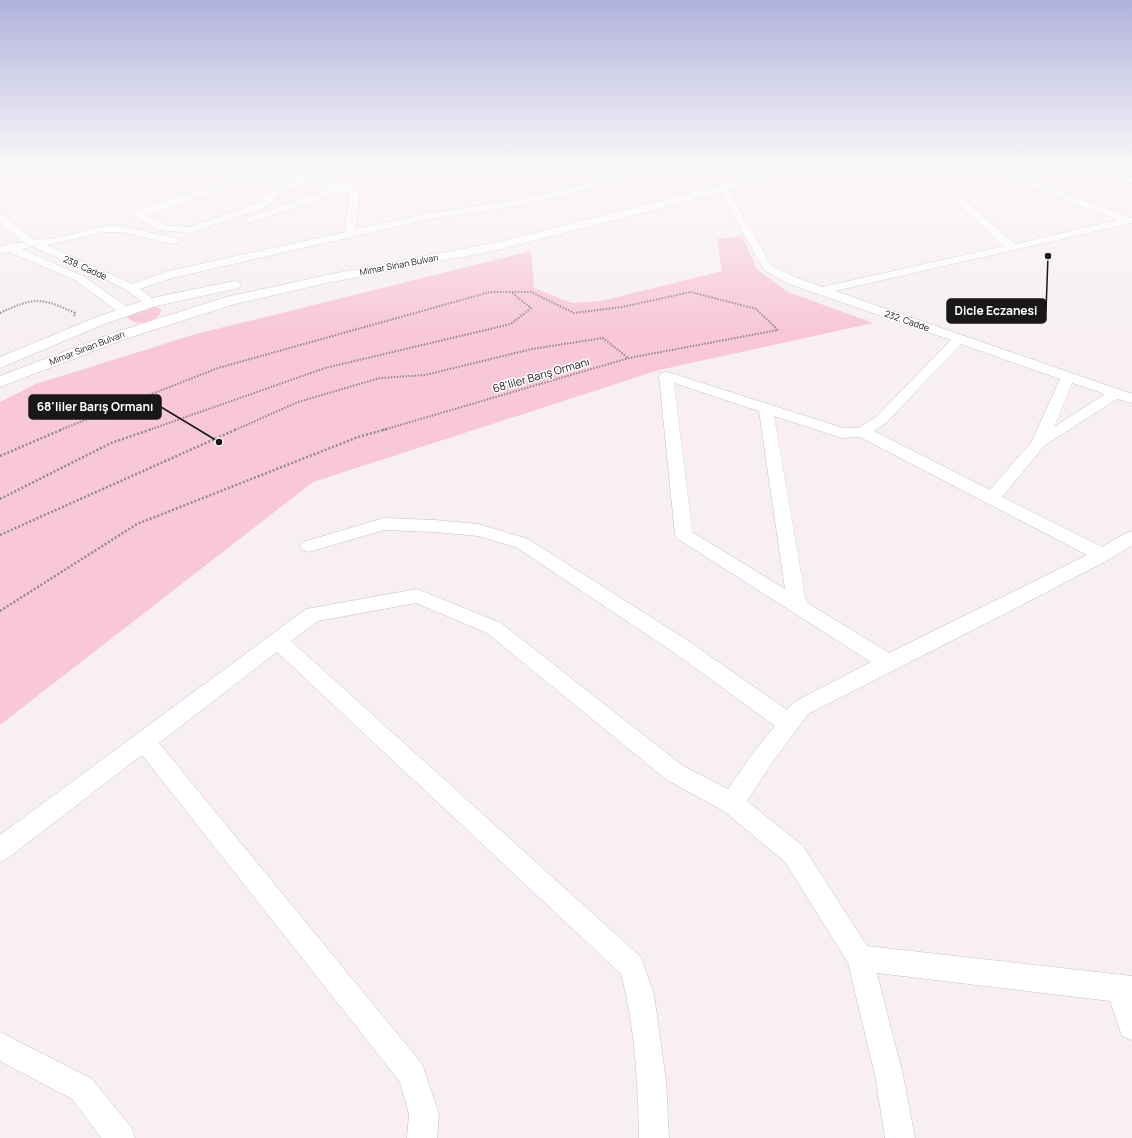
<svg xmlns="http://www.w3.org/2000/svg" width="1132" height="1138" viewBox="0 0 1132 1138" font-family="Manrope,sans-serif">
<rect width="100%" height="100%" fill="#f7eff1"/>
<path fill="#f8c8d6" d="M742,236L757,269L788,292L873,323L659,370L313,482L0,725V402L36,384L196,334L531,251L534,288L572,303L601,301L722,271L717,239Z
M154,307L161,309V312C157,322 135,327 128,318V315Z"/>
<g fill="none" stroke-linecap="round" stroke-linejoin="round">
<defs>
<path id="minor" d="M623,168H632L623,181L617,183L511,207L430,219L172,278L140,289L158,302L156,305C145,307 136,296 126,290C97,274 64,261 33,247L22,249L83,276L129,308L131,311L129,314H121L75,280L9,252L0,253V247L8,244L23,242L0,223V215L4,216L35,240L56,238L104,226H122L179,239L180,241L179,243L171,244L122,232H104L47,245L132,284L168,271L345,232L349,194L345,190L254,222L250,223L245,220L246,218L333,188L304,184L279,195L266,207L190,233L159,230L132,214L133,212L255,172L346,184L353,187L359,194L356,229L430,213L511,201L614,178ZM256,178L291,183L271,191L258,203L189,227L165,225L146,215Z
M983,168H997L1132,218V223L835,291L1132,394V403L1117,399L1044,446L1002,497L1102,547L1126,533L1132,531V545L1108,560L1016,608L808,714L769,767L747,801L803,846L867,946L1132,976V1040L1122,1036L1110,1001L877,973L903,1075L915,1138H885L875,1075L848,963L785,862L724,811L667,780L487,633L416,603L318,621L291,641L641,957L654,994L666,1080L669,1138H639C638,1083 635,1027 621,974L277,652L159,743L422,1064L439,1114L437,1138H407L409,1114L400,1082L142,755L8,858L0,862V835L306,609L417,589L501,623L683,766L728,789L753,753L775,726L676,654L516,547L478,536L435,532L384,530L309,552L303,550L300,546L303,542L384,518L435,520L478,524L528,539L690,642L787,710L794,702L871,662L678,539L675,535L659,376L661,373L666,372L671,373L843,428H859L877,416L951,340L789,284L764,270L719,190L721,188H727L772,266L797,278L822,287L1004,246L954,201L953,199L958,196L962,197L1015,244L1117,220ZM961,344L1060,379L1032,441L990,490L874,431L887,422ZM674,383L759,411L785,589L692,532ZM1072,383L1105,394L1054,427ZM774,416L842,438L860,437L1087,555L889,653L806,602Z
M1096,168H1110L1132,177V183Z
M0,1032L92,1079L131,1127L135,1138H101L72,1099L0,1061Z"/>
<path id="major" d="M790,168H810L809,170L498,250L327,283L235,304L125,339L0,387V376L113,333L226,297L327,275L498,242Z
M234,281L239,282L241,285L239,288L156,306L102,325L0,368V357L92,319L147,299Z"/>
</defs>
<use href="#minor" stroke="#c9c0c3" stroke-width="1"/>
<use href="#major" stroke="#c9c0c3" stroke-width="1"/>
<path stroke="#908b8c" stroke-width="2" stroke-dasharray="1.5 1.5" stroke-linecap="butt" d="M0,313C34,297 41,297 75,313L74,317
M60,430L218,368L490,292H531L574,313L622,307L691,292L756,309L778,330L629,358L383,430
M149,430L325,368L511,324L531,308L511,292
M235,430L298,402L380,378L425,375L532,349L603,338L628,358"/>
<path stroke="#908b8c" stroke-width="2.5" stroke-dasharray="2 2" stroke-linecap="butt" d="M0,456L63,429
M0,499L111,443L152,429
M0,535L237,429
M0,611L137,524L358,437L387,429"/>
<use href="#minor" fill="#fff" fill-rule="evenodd"/>
<use href="#major" fill="#fff" fill-rule="evenodd"/>
</g>
<linearGradient id="sky" x2="0" y2="1"><stop stop-color="#b0b2dc"/><stop offset="0.51" stop-color="#fbf8f9"/><stop offset="1" stop-color="#fbf8f9" stop-opacity="0"/></linearGradient>
<rect width="1132" height="328" fill="url(#sky)"/>
<g text-anchor="middle" stroke-width="3" stroke-linejoin="round" paint-order="stroke">
<g font-size="9" fill="#1a1718" stroke="#fff">
<text transform="translate(399 265) rotate(-11)" y="3">Mimar Sinan Bulvarı</text>
<text transform="translate(85 268) rotate(24)" y="3">238. Cadde</text>
<text transform="translate(907 321) rotate(19)" y="3">232. Cadde</text>
<text transform="translate(87 348) rotate(-21)" y="3">Mimar Sinan Bulvarı</text>
</g>
<g font-size="11" fill="#1a1718" stroke="#fff">
<text transform="translate(541 375) rotate(-16)" y="4">68'liler Barış Ormanı</text>
</g>
</g>
<path fill="none" stroke="#1a1718" stroke-width="1.5" d="M1048 256L1046 311M219 442L161 407"/>
<g fill="#1a1718" stroke="#fff" stroke-width="1.5">
<circle cx="1048" cy="256" r="4"/>
<circle cx="219" cy="442" r="4"/>
</g>
<g fill="#1a1718" stroke="#1a1718" stroke-width="1.5">
<rect x="947" y="299" width="99" height="24" rx="4"/>
<rect x="29" y="395" width="132" height="24" rx="4"/>
</g>
<g font-size="12" text-anchor="middle" font-weight="bold" fill="#fff">
<text x="996" y="315">Dicle Eczanesi</text>
<text x="95" y="411">68'liler Barış Ormanı</text>
</g>
</svg>
